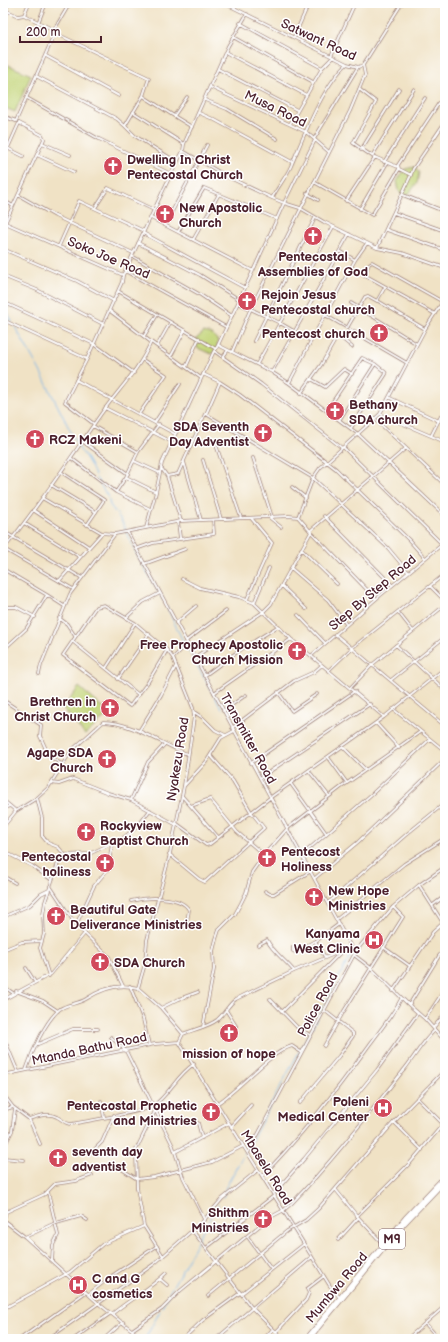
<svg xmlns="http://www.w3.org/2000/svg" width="448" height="1342" viewBox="0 0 448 1342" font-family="'Balsamiq Sans',sans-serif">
<rect width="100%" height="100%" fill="#fff"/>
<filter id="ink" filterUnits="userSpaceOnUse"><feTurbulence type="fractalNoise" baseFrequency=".025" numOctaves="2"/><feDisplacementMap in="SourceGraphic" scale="8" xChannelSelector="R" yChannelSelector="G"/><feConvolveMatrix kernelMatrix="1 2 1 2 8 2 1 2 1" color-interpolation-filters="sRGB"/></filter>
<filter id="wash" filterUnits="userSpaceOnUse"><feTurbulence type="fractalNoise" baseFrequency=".012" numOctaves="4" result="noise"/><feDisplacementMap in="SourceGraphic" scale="16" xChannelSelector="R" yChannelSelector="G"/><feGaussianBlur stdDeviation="0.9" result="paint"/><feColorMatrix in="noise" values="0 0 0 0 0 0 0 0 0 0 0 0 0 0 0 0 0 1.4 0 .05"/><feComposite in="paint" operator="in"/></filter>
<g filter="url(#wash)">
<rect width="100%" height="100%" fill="#f0e2c5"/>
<path fill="#c2d477" stroke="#867a51" d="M6,64L31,75L15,112L3,107V72Z
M415,167L419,173L417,183L408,195H403L399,191L397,181L405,169Z
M204,332L212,334L218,341L217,348L212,354L197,348L196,339Z
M79,687L109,713L85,735L63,708Z"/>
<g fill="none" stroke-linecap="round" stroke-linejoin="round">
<path stroke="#77b4e9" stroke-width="1" d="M6,304L7,311L12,322
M15,327L39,369L80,450C86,456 91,466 95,475
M96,478L108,497L110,505L121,520L135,551L163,600
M167,607L182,639L222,709
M286,830L302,859
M247,1149L353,951
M223,1197L226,1187L245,1152
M163,1307L165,1300L196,1245L198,1238L218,1205
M145,1339L160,1311"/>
</g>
</g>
<g filter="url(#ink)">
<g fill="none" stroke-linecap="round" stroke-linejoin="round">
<defs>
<path id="street" d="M224,3L347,64L358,67L363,65L402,3
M3,9L18,16L24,15L54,30L70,3
M3,14L9,3
M24,15L29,3
M38,23L46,3
M240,23L322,68
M233,37L313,82
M294,37L309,3
M225,52L306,95
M46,56L119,96
M331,56L355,3
M218,69L297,110
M36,76L117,119L125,126L143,96L149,78L55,33
M210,87L306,132L329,152
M359,89L376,102L353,143L372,156L398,167
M143,96L174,116L187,97
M27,98L99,139L171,174L125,271
M205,100L227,109L277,139
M133,112L184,144L228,46L247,14
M199,113L213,119L292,162
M3,116L16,121L55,33L54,30
M174,116L192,127
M290,124L322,68L333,57
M125,126L135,136L177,162
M314,139L358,67
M42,143L70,155
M3,146L23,156
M361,150L399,89
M183,151L228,177L272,198C278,187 286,177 291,166C304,136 323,85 347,64
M37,155L74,172
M372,156L414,89
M3,159L19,123
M384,162L425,98
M171,174L183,151L184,144
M411,175L413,169L445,122
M314,182L372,215L399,169L398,165L439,103
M307,193L318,200
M18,195L55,216L133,253
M403,195L441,210
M272,198L284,203L315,140
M3,200L13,206L5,223
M346,201L375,157
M13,206L44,139L42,135L19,123
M95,208L108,188L154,210
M360,209L387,163
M394,213L445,231
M151,218L253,271L218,345
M3,222L123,275L125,271L226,327
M165,225L207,145
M387,230L445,250
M178,232L204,188L277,219
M143,233L245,288
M193,240L219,194
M138,243L200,275L240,300
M59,246L79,201L144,231
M377,248L402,253L445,268
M3,249L77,281L114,301
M340,251L355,260
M132,256L199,294L232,316
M352,268L435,314
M253,271L284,203L300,208L324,222L377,248L411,175L399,169
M364,275L369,264L372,262L443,302
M3,276L37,290L103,324
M118,291L216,349L214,351L261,384L342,448
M378,301L425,329
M3,302L94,344L134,373
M238,303L280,323L311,341L355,260L367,243
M351,303L417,344
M325,315L407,363
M3,320L87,359
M347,328L365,297L368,296L377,301L385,287
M144,336L157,315
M254,341L315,218
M151,342L201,378
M157,346L170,323
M216,349L218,345L232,352L251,308L350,111L365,75L363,65
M232,352L272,372L349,234
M171,356L185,330
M223,357L228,350
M257,364L333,227
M186,367L199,338
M273,373L289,383L311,341
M203,374L220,382L240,395L336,469L409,540L425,558
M311,379L325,387L344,369L352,374
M76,380L175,434
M220,382L206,414L313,478L388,548L408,572
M289,383L358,434L445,516
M301,393L321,365L337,337H340L352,347
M390,398L439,421
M105,408L172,442
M327,410L362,358L375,364L340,419
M139,414L166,375L143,360
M380,414L445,442
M375,419L445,485
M155,422L180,384
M94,424L65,402L87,359L122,282L123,275
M93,426L138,452
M351,428L386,374L385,372L375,364
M431,436L441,416H445
M82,441L128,474
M215,442L241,518
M343,447L442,544
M71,458L116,492L126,477L138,452L159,424
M253,458L272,517
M203,460L221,519
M134,461L160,473
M184,462L201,520
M162,469L167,476L181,521
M61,472L104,500L87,525
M167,476L178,474L205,414
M126,477L156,492
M51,485L96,512
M292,487L306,498
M116,492L150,509
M42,498L102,533L115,534L181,521L289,516L298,517
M33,510L89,547
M324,516L392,585
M270,518L281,527
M178,522L180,538
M24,523L80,557
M146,528L156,492L162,463L214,351
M311,530L406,448
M3,531L82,578
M311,532L376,599
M128,533L351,947L356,951
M4,549L73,589
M136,549L153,543L214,534L213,520
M301,549L337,584
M3,550C38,507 69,460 101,414C118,390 139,370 151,342L110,311
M144,564L185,549
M291,568L328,600L346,624
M3,569L47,595
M182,579L200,588L239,597L254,603L291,639L384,717
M59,581L102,533
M282,586L306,609
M430,586L445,601
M247,599L272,543L251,518
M254,603L269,568
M3,607H16L35,617
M398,612L413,631
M298,615L325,643
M59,618L67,624L75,636
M126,618L143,602L160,593
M176,623L196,606
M335,634L445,726
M72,641L139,695
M186,641L226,611
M396,645L445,690
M3,650L26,629L47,595L64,606
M167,650L148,682L130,706L63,655L96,607L104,605L135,623L167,650L173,658L193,708L194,717L184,786L169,858L147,940L145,964L138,988L161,1008L183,1034
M311,656L376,599L445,542
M195,657L263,612L271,604L311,532L298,517L313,478L320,468L380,414L425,329L445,298
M173,658L187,644
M106,668L135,623
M329,670L352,648L445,574
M39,674L41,665L70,594L115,534
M204,676L240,650L277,627
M118,679L149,634
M391,680L445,637
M351,687L373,664L445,605
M278,692L292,711L317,694
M214,693L291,639
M3,700L41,725L40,736L45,747V753L61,764
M393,709L445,751
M223,711L246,695
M194,712L203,718L215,730L225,735
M376,723L399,748
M232,728L294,681L314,672L322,665
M139,731L161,695L176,666
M343,747L366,770
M328,757L347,783
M251,763L355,691
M309,771L329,796
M260,778L370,704
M51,783L59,784L73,779L108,793L131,800L175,824
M291,784L326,833
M184,786L206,762L221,738L234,731
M182,796L218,837
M37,798L42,818V836L48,843L58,847L65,855
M3,800L16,811
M131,800L148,762L164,745
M191,806L210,799L237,832L264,855
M3,808L10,806
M176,823L206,845L210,844L271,797L384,717L445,668
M3,827L16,811L37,798L48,788L71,751L103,722C132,722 161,744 187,754
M3,851L32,866L52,880
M169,854L199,879L205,882L264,828L251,812L233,781L211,756
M302,855L373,793L430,739
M3,876L15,883
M315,878L358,842L445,759
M419,885L445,926
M50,886L76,925L109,957L123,986
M265,891L270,894H274L311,871
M131,901C146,897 181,895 189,910L186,927
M328,903L408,833L445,803
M433,905L445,896
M3,917L30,905L41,894L49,890
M337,919L404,864L445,838
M76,925L94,886L108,869L112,844
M316,941L339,924
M258,945L267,940C272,951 285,960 294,971
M293,947V951L295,952L315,941L325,957
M383,947L410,966
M3,950L22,942L42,941
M354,955L371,968L409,1005L439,956L445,949
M26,968L35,982
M49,976L40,948L44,934L43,915L45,902L59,860L65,855L89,854L123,838L138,826L150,810
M3,986L13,993
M130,986L143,1019L149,1045
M16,991L43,1001L58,1011
M393,991L433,932L443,923
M270,999L297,1027L310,1035
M3,1000L51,974L85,933
M409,1005L425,1019L445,989
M161,1008L179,999L198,992
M226,1010L236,1026
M282,1012L342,951
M425,1019L445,1041
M203,1027L214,969L213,951L216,939L219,930L235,914L241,903L246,893L252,872L264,855L287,829L340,788L420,732
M433,1028L445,1014
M183,1034C194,1029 208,1027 217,1020C225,1013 228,1005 236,999L294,971L351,947
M3,1036L18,1072
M111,1037L126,1051L173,1146L183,1177L204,1219
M179,1042L304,1244L330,1286L340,1298
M179,1042L183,1034
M38,1044L73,1029H98
M324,1046L344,1011L403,917L393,907
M26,1070C32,1052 45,1021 60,1009C67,1004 78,1004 86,999C101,989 119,983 138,988
M3,1075L155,1044L179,1042
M3,1094L13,1107L29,1119L40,1144
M417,1098L443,1124
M101,1101L104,1117
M218,1103C240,1089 270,1052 292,1046L301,1052
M300,1103L339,1056L353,1036V1033L324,1010
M3,1110L13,1107
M29,1119C38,1116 49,1112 57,1117C63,1120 65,1124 71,1124C83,1122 146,1111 153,1106C169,1095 177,1075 194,1064
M394,1122L422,1150
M198,1123L202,1138
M231,1127L251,1105
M96,1148L102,1142L114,1115
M3,1149L12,1131L15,1109
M175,1152L229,1123
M248,1153L356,951L393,907L419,885L445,867
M3,1158L24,1160
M123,1170L137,1179L154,1177L212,1162L243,1146
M262,1176C302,1136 337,1090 370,1044C381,1029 392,1016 401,999
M336,1190L357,1216
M48,1192L58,1235L53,1245L52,1261
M274,1193L304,1159L377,1070L418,1013
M3,1197L6,1212L4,1219
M6,1212L45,1194L55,1184L76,1181L92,1175
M3,1220L25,1237L99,1304L143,1339
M144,1226L137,1188L136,1150L155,1111
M192,1230L252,1308L283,1339
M247,1236L271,1269
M25,1237L53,1224L81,1216L87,1220
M338,1240L358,1218
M383,1244L357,1216L410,1163L445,1122
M206,1248L275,1195
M160,1279L167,1285
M89,1294L110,1277L157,1246
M241,1294L304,1244
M208,1296L287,1231L306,1220L318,1209L394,1122L445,1070
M3,1309L70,1272L103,1244L144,1226L163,1256
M112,1314C130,1299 150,1289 166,1273
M425,1323L439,1339
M132,1330L162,1309L180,1291L269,1218L284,1210L292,1203C332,1161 367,1116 403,1071C414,1058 422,1042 435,1030
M276,1332L306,1300L309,1293L307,1289L324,1276
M20,1339L86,1292
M48,1339L154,1264L204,1220L222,1199L258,1170
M74,1339L111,1313
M104,1339L123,1322
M133,1339L138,1335
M183,1339L203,1320L240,1293
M216,1339L312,1257
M264,1339L273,1329
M407,1339L445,1306"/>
<path id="primary" d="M306,1339L405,1218L445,1176
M309,1339L405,1223L445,1181"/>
</defs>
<use href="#street" stroke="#9d8078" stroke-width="3.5"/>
<use href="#primary" stroke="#9d8078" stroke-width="5"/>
<use href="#street" stroke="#fff" stroke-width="2"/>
<use href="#primary" stroke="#fff" stroke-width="3.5"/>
</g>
</g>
<defs>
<symbol id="church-disc" viewBox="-11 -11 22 22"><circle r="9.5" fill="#d1495b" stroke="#fff"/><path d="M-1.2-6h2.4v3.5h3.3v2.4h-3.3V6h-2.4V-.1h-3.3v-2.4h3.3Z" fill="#fff"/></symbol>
<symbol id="hospital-disc" viewBox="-11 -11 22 22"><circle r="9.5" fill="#d1495b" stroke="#fff"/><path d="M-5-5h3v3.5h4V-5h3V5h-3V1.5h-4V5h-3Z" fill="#fff"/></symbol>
</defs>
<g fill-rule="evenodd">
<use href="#church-disc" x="102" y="155" width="22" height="22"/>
<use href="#church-disc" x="154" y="203" width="22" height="22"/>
<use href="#church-disc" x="302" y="225" width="22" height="22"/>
<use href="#church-disc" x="236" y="290" width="22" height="22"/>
<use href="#church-disc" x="368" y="322" width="22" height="22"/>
<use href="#church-disc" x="324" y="400" width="22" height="22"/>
<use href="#church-disc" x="252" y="422" width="22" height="22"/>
<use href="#church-disc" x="24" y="428" width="22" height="22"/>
<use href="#church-disc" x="286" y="640" width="22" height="22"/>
<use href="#church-disc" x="99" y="697" width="22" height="22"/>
<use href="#church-disc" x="96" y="748" width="22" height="22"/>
<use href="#church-disc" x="75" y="821" width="22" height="22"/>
<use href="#church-disc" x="256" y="847" width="22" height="22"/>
<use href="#church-disc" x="94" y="852" width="22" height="22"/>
<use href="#church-disc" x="303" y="886" width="22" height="22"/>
<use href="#church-disc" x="45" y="905" width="22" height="22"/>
<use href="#hospital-disc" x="363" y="929" width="22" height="22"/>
<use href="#church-disc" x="89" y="951" width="22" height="22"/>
<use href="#church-disc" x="218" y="1022" width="22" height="22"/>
<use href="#hospital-disc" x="372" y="1097" width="22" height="22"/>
<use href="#church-disc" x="200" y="1101" width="22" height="22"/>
<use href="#church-disc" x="47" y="1147" width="22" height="22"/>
<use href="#church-disc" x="252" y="1208" width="22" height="22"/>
<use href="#hospital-disc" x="67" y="1274" width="22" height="22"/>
</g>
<g text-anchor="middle" stroke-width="3" stroke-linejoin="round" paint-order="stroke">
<rect fill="#fff" stroke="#80626b" stroke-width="1" x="379" y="1229" width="26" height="20" rx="3"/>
<g font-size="12" font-weight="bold" fill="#4a1f2b">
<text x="392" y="1243">M9</text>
</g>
<g font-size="13" fill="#4a1f2b" stroke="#fff">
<text transform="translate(319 39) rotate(25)" y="5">Satwant Road</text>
<text transform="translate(276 108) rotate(26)" y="5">Musa Road</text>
<text transform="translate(109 257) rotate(23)" y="5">Soko Joe Road</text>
<text transform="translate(372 592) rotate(-40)" y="5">Step By Step Road</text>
<text transform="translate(249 738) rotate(61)" y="5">Transmitter Road</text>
<text transform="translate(177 759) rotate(-81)" y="5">Nyakezu Road</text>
<text transform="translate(317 1004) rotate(-62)" y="5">Police Road</text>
<text transform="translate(89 1048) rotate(-12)" y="5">Mtanda Bathu Road</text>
<text transform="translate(267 1167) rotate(58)" y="5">Mbasela Road</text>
<text transform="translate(336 1287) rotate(-50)" y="5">Mumbwa Road</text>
</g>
<g font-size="13" font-weight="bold" fill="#4a1f2b" stroke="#fff" text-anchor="start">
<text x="127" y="164">Dwelling In Christ<tspan x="127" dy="15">Pentecostal Church</tspan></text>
<text x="179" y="212">New Apostolic<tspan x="179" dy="15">Church</tspan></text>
<text x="313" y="261" text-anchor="middle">Pentecostal<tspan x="313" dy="15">Assemblies of God</tspan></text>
<text x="261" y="299">Rejoin Jesus<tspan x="261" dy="15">Pentecostal church</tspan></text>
<text x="365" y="338" text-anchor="end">Pentecost church</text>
<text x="349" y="409">Bethany<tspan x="349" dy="15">SDA church</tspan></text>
<text x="249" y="431" text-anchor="end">SDA Seventh<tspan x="249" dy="15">Day Adventist</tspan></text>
<text x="49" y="444">RCZ Makeni</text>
<text x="283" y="649" text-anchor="end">Free Prophecy Apostolic<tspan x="283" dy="15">Church Mission</tspan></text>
<text x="96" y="706" text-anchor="end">Brethren in<tspan x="96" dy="15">Christ Church</tspan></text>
<text x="93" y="757" text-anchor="end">Agape SDA<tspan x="93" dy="15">Church</tspan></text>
<text x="100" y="830">Rockyview<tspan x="100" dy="15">Baptist Church</tspan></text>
<text x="281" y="856">Pentecost<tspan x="281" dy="15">Holiness</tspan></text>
<text x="91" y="861" text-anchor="end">Pentecostal<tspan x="91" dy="15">holiness</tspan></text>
<text x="328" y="895">New Hope<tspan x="328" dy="15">Ministries</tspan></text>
<text x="70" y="914">Beautiful Gate<tspan x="70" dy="15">Deliverance Ministries</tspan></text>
<text x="360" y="938" text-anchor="end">Kanyama<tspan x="360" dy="15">West Clinic</tspan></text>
<text x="114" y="967">SDA Church</text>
<text x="229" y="1058" text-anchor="middle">mission of hope</text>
<text x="369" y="1106" text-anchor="end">Poleni<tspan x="369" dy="15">Medical Center</tspan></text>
<text x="197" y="1110" text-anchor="end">Pentecostal Prophetic<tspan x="197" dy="15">and Ministries</tspan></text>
<text x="72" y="1156">seventh day<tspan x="72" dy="15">adventist</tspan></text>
<text x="249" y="1217" text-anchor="end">Shithm<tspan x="249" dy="15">Ministries</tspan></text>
<text x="92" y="1283">C and G<tspan x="92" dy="15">cosmetics</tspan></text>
</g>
</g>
<rect width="448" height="1342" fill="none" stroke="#fff" stroke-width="16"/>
<path d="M20 36v6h81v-6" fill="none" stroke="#4a1f2b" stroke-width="2"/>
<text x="26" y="36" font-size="12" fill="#4a1f2b" stroke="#ffffff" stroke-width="3" paint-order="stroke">200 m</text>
</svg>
